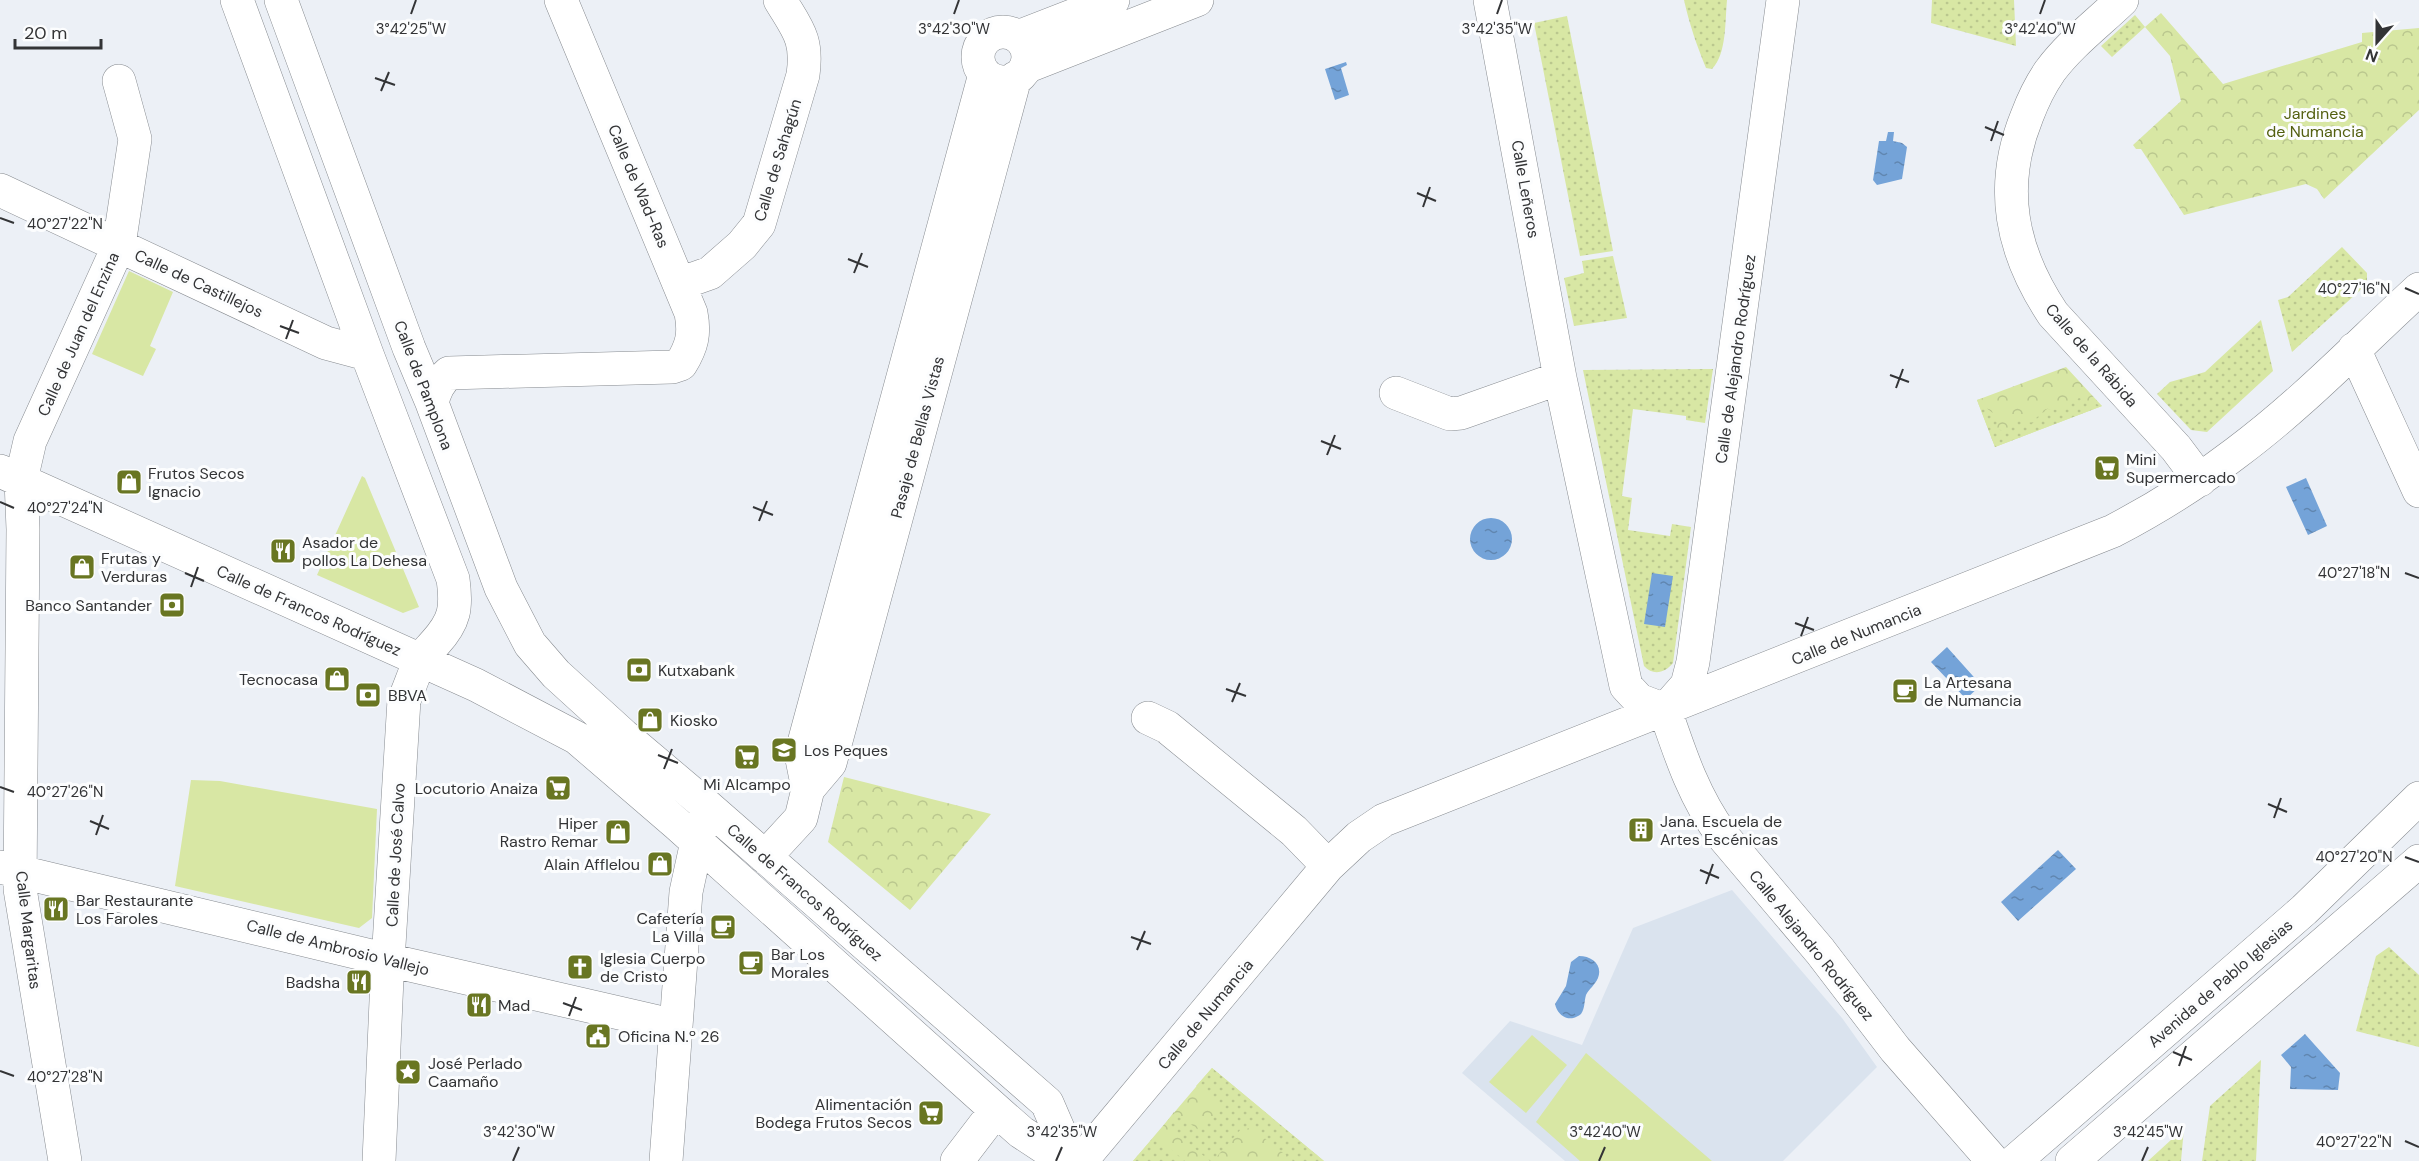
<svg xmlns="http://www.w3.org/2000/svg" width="2419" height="1161" viewBox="0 0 2419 1161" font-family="'DM Sans',sans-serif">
<defs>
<pattern id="park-crowns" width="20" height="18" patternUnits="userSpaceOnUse" patternTransform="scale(1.5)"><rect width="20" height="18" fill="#d8e7a4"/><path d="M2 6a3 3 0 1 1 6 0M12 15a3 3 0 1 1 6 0" fill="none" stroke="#bac78e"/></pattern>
<pattern id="garden-dots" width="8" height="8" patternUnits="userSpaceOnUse" patternTransform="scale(1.5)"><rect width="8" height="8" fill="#d8e7a4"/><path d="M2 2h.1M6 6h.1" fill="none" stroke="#bac78e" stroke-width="1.8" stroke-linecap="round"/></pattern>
<pattern id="water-ripples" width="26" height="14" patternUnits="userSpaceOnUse" patternTransform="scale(1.5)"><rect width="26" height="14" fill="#74a3d8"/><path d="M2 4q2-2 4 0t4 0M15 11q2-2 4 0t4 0" fill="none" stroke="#6086b0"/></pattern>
</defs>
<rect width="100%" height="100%" fill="#ecf0f6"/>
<path fill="#dae3ee" d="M1732,890L1842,1018L1877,1067L1783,1161H1565L1462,1073L1510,1021L1582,1045L1633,928Z"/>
<path fill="#d8e7a4" d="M129,271L173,292L150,346L156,349L143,376L92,354Z
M362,476L365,478L419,607L403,613L317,575Z
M191,780L220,781L377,809L372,918L359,928L175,886Z
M1532,1035L1567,1065L1526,1113L1489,1082Z
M1586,1053L1712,1161H1580L1536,1122Z"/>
<path fill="url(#park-crowns)" d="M2161,13L2223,84L2362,42V33L2419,28V110L2324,199L2317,189L2306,184L2184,215L2141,149H2136L2133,145L2181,101L2170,56L2145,27Z
M2066,367L2102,406L1995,447L1977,400Z
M844,777L991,814L910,910L828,842Z
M1212,1068L1324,1161H1133Z"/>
<path fill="url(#garden-dots)" d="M1684,0H1727C1725,20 1727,54 1712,69L1706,68C1697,46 1689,23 1684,0Z
M1932,0H2014L2016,46L1931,23Z
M2135,15L2145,27L2112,57L2101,46Z
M1567,16L1613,251L1580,256L1534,23Z
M2342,247L2367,273V284L2292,352L2278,300L2288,297Z
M1613,256L1627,318L1574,326L1564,278L1584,273L1582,261Z
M2261,320L2273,371L2207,432L2191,430L2157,394L2170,382L2205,372Z
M1713,369L1705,423L1686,420V416L1633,409L1622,496L1632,498L1628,530L1670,536L1672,524L1691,527L1673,663C1665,673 1653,676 1644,666L1583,370Z
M1983,398L1981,404L1998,417L1997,428L2004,432L2009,431L2016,420L2033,423L2036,418L2047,409L2063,410L2079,398L2102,406L1995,447L1977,400Z
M2389,947L2419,975V1047L2356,1031L2376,956Z
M2261,1060L2256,1161H2202L2210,1106Z
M1212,1068L1324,1161H1293L1252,1128L1241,1129L1213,1161H1210L1165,1124L1174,1112L1200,1131L1222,1108L1196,1086Z
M2184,1128L2181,1161H2148Z
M1155,1136L1185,1161H1133Z"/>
<path fill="url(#water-ripples)" d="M1346,62L1347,65L1341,68L1349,95L1335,100L1325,69Z
M1888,132H1894L1893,141L1902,143L1907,147L1902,179L1877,185L1873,180L1879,141H1886Z
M2306,478L2327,526L2308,535L2286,487Z
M1470 539a21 21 0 1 1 42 0a21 21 0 1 1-42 0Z
M1652,573L1673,576L1665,627L1644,624Z
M1947,647L1981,685L1966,699L1931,662Z
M2058,850L2076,869L2018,921L2001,902Z
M1579,956C1592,956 1603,965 1598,978C1595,985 1589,989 1586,995C1584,1002 1585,1008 1581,1014C1570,1023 1558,1017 1555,1004L1566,986L1571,962Z
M2305,1034L2340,1073L2338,1090L2290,1089L2291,1067L2281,1055Z"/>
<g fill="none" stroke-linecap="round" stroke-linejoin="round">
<defs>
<path id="minor" d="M237,0L367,354L453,579C457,608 455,621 435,643C430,649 424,654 420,661C414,673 410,687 404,700L387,978L379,1161
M281,0L409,348L432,403L501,588L530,644L556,674L623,735
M1490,0L1560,378L1626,686L1639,700L1665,710
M2122,0C2098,23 2070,44 2050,71C2041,84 2033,100 2027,116C1998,187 2011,251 2053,314L2176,448L2200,480
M978 57a25 25 0 1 1 50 0a25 25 0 1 1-50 0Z
M1018,37L1113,0
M1026,67L1197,0
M0,190L326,343L367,354
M679,284L710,273L742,245L759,224L803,75C808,39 798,30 780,0
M2354,349L2419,491
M1396,393L1450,414L1461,413L1560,378
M432,403C435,390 439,382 449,373L672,367L681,364C692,346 695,334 691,313L561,0
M0,471L476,685L577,738L677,824L996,1110L1021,1132L1065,1161
M1665,710L1687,685L1693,662L1783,0
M1665,710C1680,754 1694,797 1722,835L1820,951L1895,1049L1993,1161
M1148,718L1167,727L1294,831L1328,866
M603,726L623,735L707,806L1047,1103L1072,1161
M808,789L830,763L1015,78
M765,857L801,818L808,789L801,754L985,74
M0,867L388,960L676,1026
M65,1161L20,889L23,529L21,480L30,441L119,245L135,139L119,81
M666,1161L686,892L701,823
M957,1161L996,1110
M1081,1161L1328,866L1359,837L1384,820L2113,531C2157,508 2197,483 2236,453C2302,404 2359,344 2419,289
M2015,1161L2304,910L2419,798
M2072,1161L2419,861"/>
</defs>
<use href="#minor" stroke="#878b90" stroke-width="34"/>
<use href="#minor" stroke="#fff" stroke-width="33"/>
</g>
<path fill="none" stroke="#333436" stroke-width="2" d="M411,14L416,0M954,14L959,0M1497,14L1502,0M2040,14L2045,0M375,78L395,85M381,91L389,72M1985,127L2004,135M1991,141L1998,121M1417,193L1436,201M1423,207L1430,187M0,218L14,223M848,259L868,267M854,273L862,253M2405,288L2419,294M280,326L299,333M286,339L293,320M1890,375L1909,382M1896,388L1903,369M1321,441L1341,449M1327,455L1335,435M0,502L14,508M753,507L773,515M759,521L767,501M185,573L204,581M2405,573L2419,578M191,587L198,567M1795,623L1814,630M1801,636L1808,617M1226,689L1246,696M1232,702L1240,683M658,755L678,763M664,769L672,749M0,787L14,792M2268,804L2287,812M2274,818L2281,798M90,821L109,829M96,835L103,815M2405,857L2419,862M1700,870L1719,878M1706,884L1713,864M1131,937L1151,944M1137,950L1145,931M563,1003L582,1010M569,1016L576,997M2173,1052L2192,1060M2179,1066L2186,1046M0,1071L14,1076M2405,1141L2419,1147M513,1161L519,1147M1056,1161L1062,1147M1599,1161L1605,1147M2142,1161L2148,1147"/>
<defs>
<symbol id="supermarket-square" viewBox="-11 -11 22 22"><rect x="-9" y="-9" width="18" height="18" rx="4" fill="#697622" stroke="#fcfdfe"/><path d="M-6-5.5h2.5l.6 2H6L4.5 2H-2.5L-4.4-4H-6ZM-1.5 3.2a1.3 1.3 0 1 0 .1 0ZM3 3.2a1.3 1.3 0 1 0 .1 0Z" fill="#fff"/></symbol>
<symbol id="shop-square" viewBox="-11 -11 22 22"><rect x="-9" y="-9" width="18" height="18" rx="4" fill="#697622" stroke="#fcfdfe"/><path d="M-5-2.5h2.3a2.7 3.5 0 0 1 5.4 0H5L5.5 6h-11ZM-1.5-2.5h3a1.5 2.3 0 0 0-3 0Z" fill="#fff"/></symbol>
<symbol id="restaurant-square" viewBox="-11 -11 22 22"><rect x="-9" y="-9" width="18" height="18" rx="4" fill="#697622" stroke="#fcfdfe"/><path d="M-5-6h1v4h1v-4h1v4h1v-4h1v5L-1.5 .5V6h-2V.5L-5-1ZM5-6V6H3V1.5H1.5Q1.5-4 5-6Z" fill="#fff"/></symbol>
<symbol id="bank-square" viewBox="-11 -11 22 22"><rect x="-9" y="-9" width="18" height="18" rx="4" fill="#697622" stroke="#fcfdfe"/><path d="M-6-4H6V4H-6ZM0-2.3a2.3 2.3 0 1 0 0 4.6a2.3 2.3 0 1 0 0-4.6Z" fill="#fff"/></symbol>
<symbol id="cafe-square" viewBox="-11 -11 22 22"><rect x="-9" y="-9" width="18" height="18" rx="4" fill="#697622" stroke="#fcfdfe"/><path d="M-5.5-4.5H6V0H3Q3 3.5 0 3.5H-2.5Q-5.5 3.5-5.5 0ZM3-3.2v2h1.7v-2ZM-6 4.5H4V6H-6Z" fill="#fff"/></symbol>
<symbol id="school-square" viewBox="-11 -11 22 22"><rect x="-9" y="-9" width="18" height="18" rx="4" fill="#697622" stroke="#fcfdfe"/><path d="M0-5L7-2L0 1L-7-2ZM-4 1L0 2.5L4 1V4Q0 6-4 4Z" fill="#fff"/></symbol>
<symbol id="building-square" viewBox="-11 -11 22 22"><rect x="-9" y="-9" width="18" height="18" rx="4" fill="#697622" stroke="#fcfdfe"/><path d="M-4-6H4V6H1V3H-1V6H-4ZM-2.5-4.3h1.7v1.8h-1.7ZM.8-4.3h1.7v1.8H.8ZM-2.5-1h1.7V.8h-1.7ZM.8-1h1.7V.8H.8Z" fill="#fff"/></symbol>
<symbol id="church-square" viewBox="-11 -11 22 22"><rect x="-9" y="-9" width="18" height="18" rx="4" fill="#697622" stroke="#fcfdfe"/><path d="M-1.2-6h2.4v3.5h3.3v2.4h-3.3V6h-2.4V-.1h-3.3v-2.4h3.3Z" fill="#fff"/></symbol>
<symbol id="civic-square" viewBox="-11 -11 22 22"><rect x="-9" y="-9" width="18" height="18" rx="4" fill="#697622" stroke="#fcfdfe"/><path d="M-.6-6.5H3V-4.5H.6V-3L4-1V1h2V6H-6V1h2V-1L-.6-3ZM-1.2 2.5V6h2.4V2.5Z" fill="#fff"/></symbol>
<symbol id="sight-square" viewBox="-11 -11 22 22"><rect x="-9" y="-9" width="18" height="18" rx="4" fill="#697622" stroke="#fcfdfe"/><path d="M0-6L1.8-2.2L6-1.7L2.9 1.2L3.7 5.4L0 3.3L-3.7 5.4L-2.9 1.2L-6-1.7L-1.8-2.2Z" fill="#fff"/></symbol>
</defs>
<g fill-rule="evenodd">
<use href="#supermarket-square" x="2092" y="453" width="30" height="30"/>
<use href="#shop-square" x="114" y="467" width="30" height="30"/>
<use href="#restaurant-square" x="268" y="536" width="30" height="30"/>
<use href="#shop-square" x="67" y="552" width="30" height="30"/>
<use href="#bank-square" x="157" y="590" width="30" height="30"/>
<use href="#bank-square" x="624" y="655" width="30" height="30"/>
<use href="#shop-square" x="322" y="664" width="30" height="30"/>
<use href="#cafe-square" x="1890" y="676" width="30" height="30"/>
<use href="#bank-square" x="353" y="680" width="30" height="30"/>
<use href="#shop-square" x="635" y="705" width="30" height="30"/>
<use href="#school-square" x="769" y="735" width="30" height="30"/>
<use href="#supermarket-square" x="732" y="742" width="30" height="30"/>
<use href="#supermarket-square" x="543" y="773" width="30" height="30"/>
<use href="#building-square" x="1626" y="815" width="30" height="30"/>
<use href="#shop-square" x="603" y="817" width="30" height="30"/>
<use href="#shop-square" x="645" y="849" width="30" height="30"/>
<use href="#restaurant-square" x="41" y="894" width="30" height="30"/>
<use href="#cafe-square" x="708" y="912" width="30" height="30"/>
<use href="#cafe-square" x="736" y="948" width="30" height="30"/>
<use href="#church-square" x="565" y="952" width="30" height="30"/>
<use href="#restaurant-square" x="344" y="967" width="30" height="30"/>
<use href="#restaurant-square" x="464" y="990" width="30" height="30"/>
<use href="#civic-square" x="583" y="1021" width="30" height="30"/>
<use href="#sight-square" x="393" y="1057" width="30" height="30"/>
<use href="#supermarket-square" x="916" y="1098" width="30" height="30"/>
</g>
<g text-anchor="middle" stroke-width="6" stroke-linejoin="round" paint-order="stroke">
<g font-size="16" fill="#535f10" stroke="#fcfdfe">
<text x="2315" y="119">Jardines<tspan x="2315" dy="18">de Numancia</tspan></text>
</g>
<g font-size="16" fill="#333436" stroke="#fcfdfe">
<text transform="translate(777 160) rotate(-73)" y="6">Calle de Sahagún</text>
<text transform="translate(639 186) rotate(67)" y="6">Calle de Wad-Ras</text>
<text transform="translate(1526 189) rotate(80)" y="6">Calle Leñeros</text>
<text transform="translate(199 283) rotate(25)" y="6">Calle de Castillejos</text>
<text transform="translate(78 334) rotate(-66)" y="6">Calle de Juan del Enzina</text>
<text transform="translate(2092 355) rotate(49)" y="6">Calle de la Rábida</text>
<text transform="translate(1735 359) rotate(-82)" y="6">Calle de Alejandro Rodríguez</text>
<text transform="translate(424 385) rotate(69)" y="6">Calle de Pamplona</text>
<text transform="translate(917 437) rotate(-75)" y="6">Pasaje de Bellas Vistas</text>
<text transform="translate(309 610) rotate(24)" y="6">Calle de Francos Rodríguez</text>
<text transform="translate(1856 634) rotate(-22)" y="6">Calle de Numancia</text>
<text transform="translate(395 855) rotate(-87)" y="6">Calle de José Calvo</text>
<text transform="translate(805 892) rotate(41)" y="6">Calle de Francos Rodríguez</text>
<text transform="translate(29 930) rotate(83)" y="6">Calle Margaritas</text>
<text transform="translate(1812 945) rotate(51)" y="6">Calle Alejandro Rodríguez</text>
<text transform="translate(338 947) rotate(14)" y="6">Calle de Ambrosio Vallejo</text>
<text transform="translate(2220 983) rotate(-41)" y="6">Avenida de Pablo Iglesias</text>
<text transform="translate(1205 1014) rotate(-50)" y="6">Calle de Numancia</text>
</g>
<g font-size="16" fill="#333436" stroke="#fcfdfe" text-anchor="start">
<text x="2126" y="465">Mini<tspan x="2126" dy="18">Supermercado</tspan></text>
<text x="148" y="479">Frutos Secos<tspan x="148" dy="18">Ignacio</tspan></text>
<text x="302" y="548">Asador de<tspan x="302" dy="18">pollos La Dehesa</tspan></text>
<text x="101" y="564">Frutas y<tspan x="101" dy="18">Verduras</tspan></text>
<text x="152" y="611" text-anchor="end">Banco Santander</text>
<text x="658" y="676">Kutxabank</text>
<text x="318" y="685" text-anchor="end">Tecnocasa</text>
<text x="1924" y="688">La Artesana<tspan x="1924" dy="18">de Numancia</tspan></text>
<text x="388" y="701">BBVA</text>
<text x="670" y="726">Kiosko</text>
<text x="804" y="756">Los Peques</text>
<text x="747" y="790" text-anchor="middle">Mi Alcampo</text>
<text x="538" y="794" text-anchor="end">Locutorio Anaiza</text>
<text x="1660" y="827">Jana. Escuela de<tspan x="1660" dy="18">Artes Escénicas</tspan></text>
<text x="598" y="829" text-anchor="end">Hiper<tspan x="598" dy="18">Rastro Remar</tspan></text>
<text x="640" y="870" text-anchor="end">Alain Afflelou</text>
<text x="76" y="906">Bar Restaurante<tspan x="76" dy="18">Los Faroles</tspan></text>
<text x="704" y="924" text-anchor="end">Cafetería<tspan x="704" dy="18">La Villa</tspan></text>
<text x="771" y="960">Bar Los<tspan x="771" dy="18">Morales</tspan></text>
<text x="600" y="964">Iglesia Cuerpo<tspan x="600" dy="18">de Cristo</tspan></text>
<text x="340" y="988" text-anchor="end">Badsha</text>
<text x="498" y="1011">Mad</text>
<text x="618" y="1042">Oficina N.º 26</text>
<text x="428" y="1069">José Perlado<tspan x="428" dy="18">Caamaño</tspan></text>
<text x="912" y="1110" text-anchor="end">Alimentación<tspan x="912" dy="18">Bodega Frutos Secos</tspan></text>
</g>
</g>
<g font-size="15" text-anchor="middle" fill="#333436" stroke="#fcfdfe" stroke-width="6" stroke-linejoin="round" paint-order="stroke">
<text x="954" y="34">3°42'30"W</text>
<text x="1497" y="34">3°42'35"W</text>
<text x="2040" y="34">3°42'40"W</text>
<text x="411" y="34">3°42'25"W</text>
<text x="65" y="229">40°27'22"N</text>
<text x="2354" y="294">40°27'16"N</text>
<text x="65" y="513">40°27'24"N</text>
<text x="2354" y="578">40°27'18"N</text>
<text x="65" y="797">40°27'26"N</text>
<text x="2354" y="862">40°27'20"N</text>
<text x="65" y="1082">40°27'28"N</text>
<text x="519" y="1137">3°42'30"W</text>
<text x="1062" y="1137">3°42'35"W</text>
<text x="1605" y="1137">3°42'40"W</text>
<text x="2148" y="1137">3°42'45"W</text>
<text x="2354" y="1147">40°27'22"N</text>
</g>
<g transform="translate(2377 42) rotate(201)" stroke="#fcfdfe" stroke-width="4.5" paint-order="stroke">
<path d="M0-4.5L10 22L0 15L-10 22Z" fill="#333436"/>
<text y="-9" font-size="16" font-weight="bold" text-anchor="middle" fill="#333436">N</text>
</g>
<path d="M15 39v9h86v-9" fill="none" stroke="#333436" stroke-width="3"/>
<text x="24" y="39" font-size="18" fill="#333436" stroke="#fcfdfe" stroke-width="4.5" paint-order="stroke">20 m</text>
</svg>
